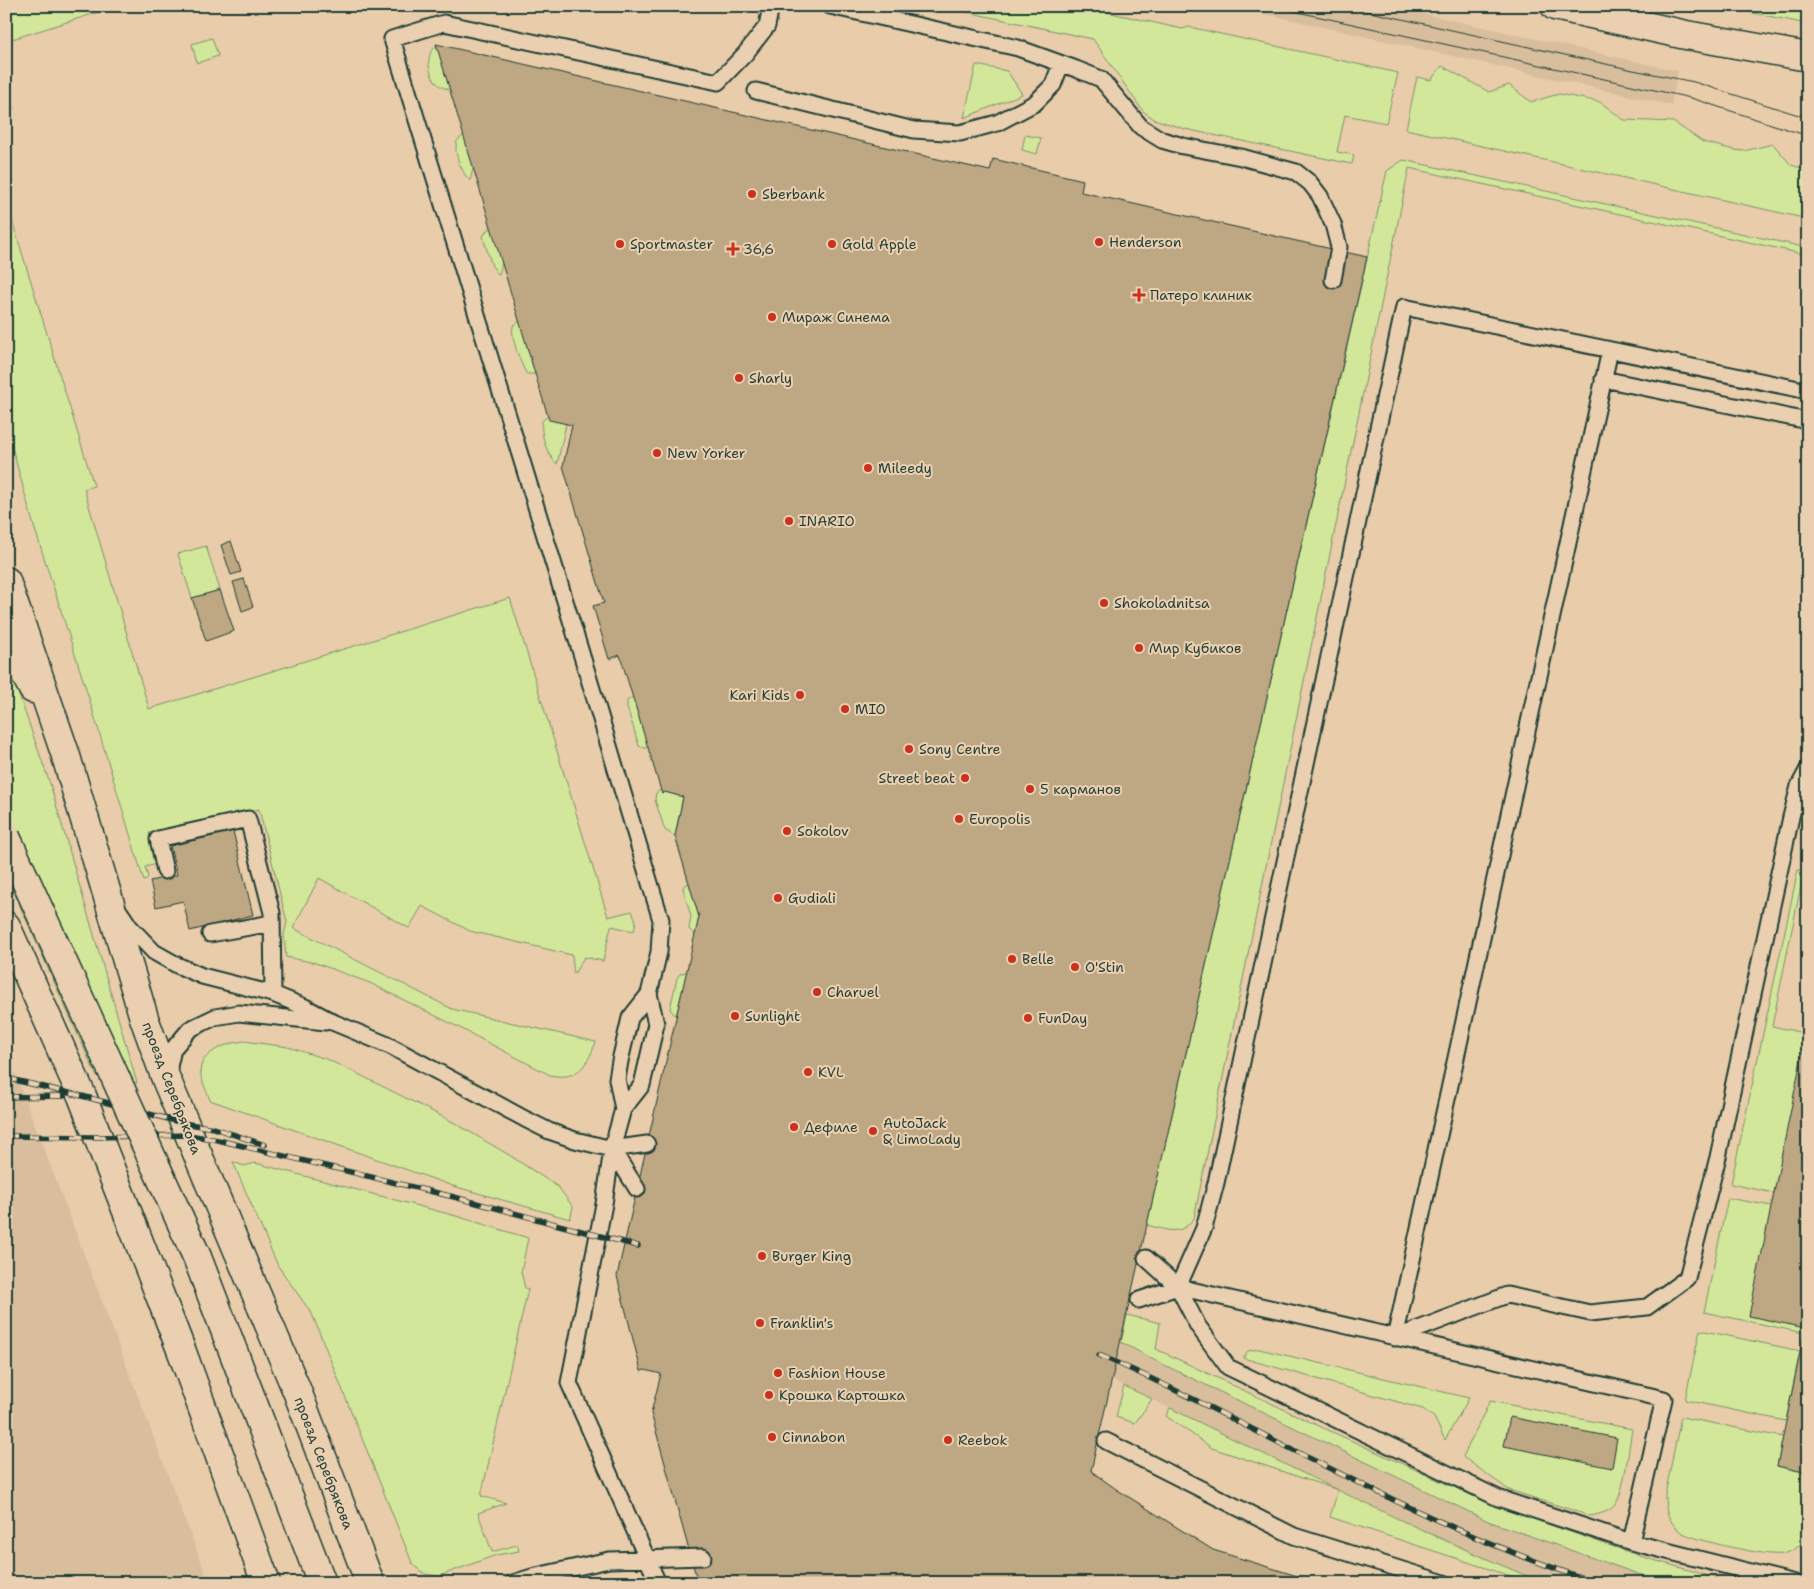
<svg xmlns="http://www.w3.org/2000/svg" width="1814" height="1589" viewBox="0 0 1814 1589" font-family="'Shantell Sans',sans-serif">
<rect width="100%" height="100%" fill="#e9cca9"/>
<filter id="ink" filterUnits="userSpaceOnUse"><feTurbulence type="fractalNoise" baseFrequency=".02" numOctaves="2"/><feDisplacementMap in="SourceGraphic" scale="10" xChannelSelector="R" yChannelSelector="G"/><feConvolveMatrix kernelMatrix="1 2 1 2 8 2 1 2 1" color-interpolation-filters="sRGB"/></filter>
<g filter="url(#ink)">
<path fill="#d8be9c" d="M1229,6H1389L1678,71L1671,105Z
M6,1049L209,1583H6Z
M1121,1342L1154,1360L1638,1574L1674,1583H1544L1481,1557L1338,1490L1112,1380Z"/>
<path fill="#d3e79b" stroke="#799268" d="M6,6H118L6,41Z
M939,6H1080L1182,29L1189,27L1398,73L1386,123L1345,115L1337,152L1354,155L1352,164L1185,129L1154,119L1143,111L1093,39Z
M1718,6H1782L1808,11V24Z
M212,38L218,56L197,63L192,44Z
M437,46L450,90C446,89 442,87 439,85C428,76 424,53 437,46Z
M976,65L1007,71L1022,94L964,118Z
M1442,66L1489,92L1509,85L1531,102L1559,94L1600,102L1624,120L1673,122L1703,142L1734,150L1744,151L1773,144L1791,165L1808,170V219L1406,129L1417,77L1431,80Z
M464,135L479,143L470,181C462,172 453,154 457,141Z
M1025,135L1041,138L1037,154L1022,150Z
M1403,160L1808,248V255L1409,168L1194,1218C1180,1237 1168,1230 1147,1225L1151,1207L1387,171Z
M6,201L94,486L84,489L149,709L510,598L608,917L632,911L636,921L634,931L611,926L603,961L584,957L574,974L572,955L470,931L422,906L409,928L319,878L293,928L452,1009L596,1042C587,1065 578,1081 550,1075L458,1027L370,983L316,963L286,957L284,935L287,922L259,809L149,833L157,864L145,867L148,877L144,881L88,695L33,523L6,425Z
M491,228L508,235L499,275L492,266L483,237L487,230Z
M520,321L535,374H527C521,366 510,335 513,326Z
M548,416L566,424L557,464C547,455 540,434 542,421Z
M206,546L220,590L192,598L178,554Z
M6,658L50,784L137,1083L96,1075L6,875Z
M633,697L648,747L645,748L639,746L627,707V701Z
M661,790L662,794L665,792L683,797L675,836L665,830L655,800L656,793Z
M1798,870L1804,871L1772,1026L1808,1034V1046L1774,1193L1731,1184Z
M689,883L699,917L695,935L689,929L691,916L683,888L684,886Z
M687,972L676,1016L670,1009L677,978L681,973Z
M244,1041L288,1047L326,1059L354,1072L453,1122L509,1155L558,1187L573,1207L570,1219L453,1186L210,1100C207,1090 198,1076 201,1066C206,1050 229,1043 244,1041Z
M233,1162L244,1166L255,1163L456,1216L528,1238L521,1272L525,1288L528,1289L481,1496L506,1503L478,1513L492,1552L517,1545L519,1551L496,1555L439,1576L425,1574L413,1565L312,1314L278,1266Z
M1728,1198L1771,1206L1805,1328L1804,1333L1704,1312Z
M1127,1315L1160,1323L1156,1349L1317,1425L1495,1506L1643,1557L1734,1583H1674L1638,1574L1488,1521L1154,1360L1121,1342Z
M1700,1330L1800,1351L1786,1421L1685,1400Z
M1259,1349L1469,1398L1445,1440L1434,1417L1423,1409L1243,1358L1248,1351Z
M1124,1386L1152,1399L1135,1423L1116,1417Z
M1490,1401L1632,1429C1629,1446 1624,1493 1615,1505C1609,1512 1599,1514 1591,1516L1509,1490L1463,1457Z
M1170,1408C1293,1468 1416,1531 1544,1583H1532L1330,1517L1338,1490L1212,1448L1166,1416Z
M1681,1417L1783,1437L1777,1466L1808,1473V1538C1801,1545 1792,1552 1782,1554C1769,1557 1693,1540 1681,1532C1669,1523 1665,1510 1665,1495Z"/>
<path fill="#bea783" stroke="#1f3d34" d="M436,44L990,171L993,159L1083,180L1081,192L1367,257L1091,1471L1116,1489L1213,1550L1320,1583H698L651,1413L661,1374L645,1370L641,1371L617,1276L699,917L675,836L683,797L665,792L662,794L620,655L609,659L593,606L604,603L563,466L572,425L549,420Z
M10,97L14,109L6,111V99Z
M231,541L241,572L231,575L221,545Z
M244,579L253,607L242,611L233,582Z
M220,590L234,631L206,641L192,598Z
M233,831L253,915L190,931L183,901L156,907L150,881L177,875L170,846Z
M1804,1045L1808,1046V1473L1777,1466L1805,1328L1749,1316Z
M1510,1417L1617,1438L1612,1468L1504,1446Z"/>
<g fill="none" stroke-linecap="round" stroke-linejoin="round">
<defs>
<path id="service" d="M830,6L1018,48L1076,69L1101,79L1141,127L1162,140L1183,146L1241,157L1296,172L1310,183L1320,196L1333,224L1339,247L1333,280
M756,91L914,130L960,133L997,123L1035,103L1053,85L1061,64
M1603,379L1808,421
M165,871L158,839L248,819L272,913L273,994
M120,912L130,927L154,952L177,965L202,976L273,994L305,1007L335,1023L390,1046L525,1119L549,1131L575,1140L612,1149L647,1144
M210,934L272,923
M167,1075L173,1049L190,1029L215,1017L239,1013L326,1022
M623,1109L617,1079L620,1061L630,1018L649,994
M612,1149L637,1189
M1178,1287L1204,1228L1216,1183L1404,307L1808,391
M1139,1300L1178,1287L1664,1399L1631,1542L1498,1498L1228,1367L1198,1326L1178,1287L1146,1258
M1395,1338L1610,350
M1395,1338L1507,1295L1590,1313L1647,1307L1687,1278L1718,1157L1791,817L1799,786L1808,769
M1106,1441L1294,1536L1444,1583
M1631,1542L1795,1583
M513,1583L532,1577L609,1560L703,1557
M658,1583L569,1383L604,1204L612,1149L623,1109L642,1085L656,1024L649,994L659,952L661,920L586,669L392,39L444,23L718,82L745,54L767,26L771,6"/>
<path id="minor" d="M6,637L33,689"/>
<path id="secondary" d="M1555,6L1686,35L1808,57
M6,581L65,753L144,1018L166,1079L297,1391L370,1583
M6,926L82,1096L182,1352L266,1583"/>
</defs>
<use href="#service" stroke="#1f3d34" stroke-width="19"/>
<use href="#minor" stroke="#1f3d34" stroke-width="31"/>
<use href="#secondary" stroke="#1f3d34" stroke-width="31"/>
<use href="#service" stroke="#ead0b1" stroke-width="15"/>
<use href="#minor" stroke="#ead0b1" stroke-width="28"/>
<use href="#secondary" stroke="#ead0b1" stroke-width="28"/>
<path stroke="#1f3d34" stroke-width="1" d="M1270,6L1691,98L1808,136
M1343,6L1633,70L1694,82L1808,118"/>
<defs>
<path id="rail" d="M6,1078L82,1096L183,1123L214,1128L265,1145
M6,1097L64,1096
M6,1136L98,1137L189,1135L218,1140L454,1197L638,1246
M1099,1355C1176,1388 1249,1428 1323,1465C1412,1510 1503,1553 1598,1583"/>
</defs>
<use href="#rail" stroke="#1f3d34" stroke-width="5.5"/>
<use href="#rail" stroke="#ead0b1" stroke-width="4" stroke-dasharray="11" stroke-linecap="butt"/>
<defs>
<path id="secondary-bridge" d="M6,837L197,1257L322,1583"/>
</defs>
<use href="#secondary-bridge" stroke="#1f3d34" stroke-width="31" stroke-linecap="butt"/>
<use href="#secondary-bridge" stroke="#ead0b1" stroke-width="28"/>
</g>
</g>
<g fill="#c8321e" stroke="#ead0b1" stroke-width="2">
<circle cx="752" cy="194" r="5"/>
<circle cx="1099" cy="242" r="5"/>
<circle cx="620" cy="244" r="5"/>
<circle cx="832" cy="244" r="5"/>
<path d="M730.5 241.5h5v5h5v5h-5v5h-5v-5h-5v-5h5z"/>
<path d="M1136.5 287.5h5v5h5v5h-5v5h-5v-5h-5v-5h5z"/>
<circle cx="772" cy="317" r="5"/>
<circle cx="739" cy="378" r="5"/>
<circle cx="657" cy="453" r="5"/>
<circle cx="868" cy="468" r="5"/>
<circle cx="789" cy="521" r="5"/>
<circle cx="1104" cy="603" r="5"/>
<circle cx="1139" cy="648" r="5"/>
<circle cx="800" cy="695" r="5"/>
<circle cx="845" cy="709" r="5"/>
<circle cx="909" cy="749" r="5"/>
<circle cx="965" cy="778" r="5"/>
<circle cx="1030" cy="789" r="5"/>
<circle cx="959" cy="819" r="5"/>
<circle cx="787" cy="831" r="5"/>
<circle cx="778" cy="898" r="5"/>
<circle cx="1012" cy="959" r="5"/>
<circle cx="1075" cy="967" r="5"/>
<circle cx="817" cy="992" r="5"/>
<circle cx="735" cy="1016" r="5"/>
<circle cx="1028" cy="1018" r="5"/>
<circle cx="808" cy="1072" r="5"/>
<circle cx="794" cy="1127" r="5"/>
<circle cx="873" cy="1131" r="5"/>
<circle cx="762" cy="1256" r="5"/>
<circle cx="760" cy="1323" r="5"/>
<circle cx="778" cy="1373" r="5"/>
<circle cx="769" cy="1395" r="5"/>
<circle cx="772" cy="1437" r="5"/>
<circle cx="948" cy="1440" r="5"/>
</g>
<g text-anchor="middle" stroke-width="4" stroke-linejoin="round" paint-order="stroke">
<g font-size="14" fill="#1f3d34" stroke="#ead0b1" text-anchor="start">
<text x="762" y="199">Sberbank</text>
<text x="1109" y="247">Henderson</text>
<text x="630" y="249">Sportmaster</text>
<text x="842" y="249">Gold Apple</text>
<text x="743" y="254">36,6</text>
<text x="1150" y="300">Патеро клиник</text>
<text x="782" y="322">Мираж Синема</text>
<text x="749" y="383">Sharly</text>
<text x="667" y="458">New Yorker</text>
<text x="878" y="473">Mileedy</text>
<text x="799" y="526">INARIO</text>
<text x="1114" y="608">Shokoladnitsa</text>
<text x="1149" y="653">Мир Кубиков</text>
<text x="790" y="700" text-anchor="end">Kari Kids</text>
<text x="855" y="714">MIO</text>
<text x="919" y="754">Sony Centre</text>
<text x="955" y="783" text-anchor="end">Street beat</text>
<text x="1040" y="794">5 карманов</text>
<text x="969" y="824">Europolis</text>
<text x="797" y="836">Sokolov</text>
<text x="788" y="903">Gudiali</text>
<text x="1022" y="964">Belle</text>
<text x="1085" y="972">O'Stin</text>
<text x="827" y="997">Charuel</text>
<text x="745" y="1021">Sunlight</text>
<text x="1038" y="1023">FunDay</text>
<text x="818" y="1077">KVL</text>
<text x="883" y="1128">AutoJack<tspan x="883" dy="16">&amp; LimoLady</tspan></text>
<text x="804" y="1132">Дефиле</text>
<text x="772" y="1261">Burger King</text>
<text x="770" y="1328">Franklin's</text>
<text x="788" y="1378">Fashion House</text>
<text x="779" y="1400">Крошка Картошка</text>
<text x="782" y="1442">Cinnabon</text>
<text x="958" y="1445">Reebok</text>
</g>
<g font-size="14" fill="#1f3d34" stroke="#ead0b1">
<text transform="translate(172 1088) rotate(69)" y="5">проезд Серебрякова</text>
<text transform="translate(324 1463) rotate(69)" y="5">проезд Серебрякова</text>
</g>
</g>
<rect width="1814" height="1589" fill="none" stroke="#ead0b1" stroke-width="25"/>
<rect x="12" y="12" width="1789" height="1564" fill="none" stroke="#1f3d34" stroke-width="2" filter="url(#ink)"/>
</svg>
